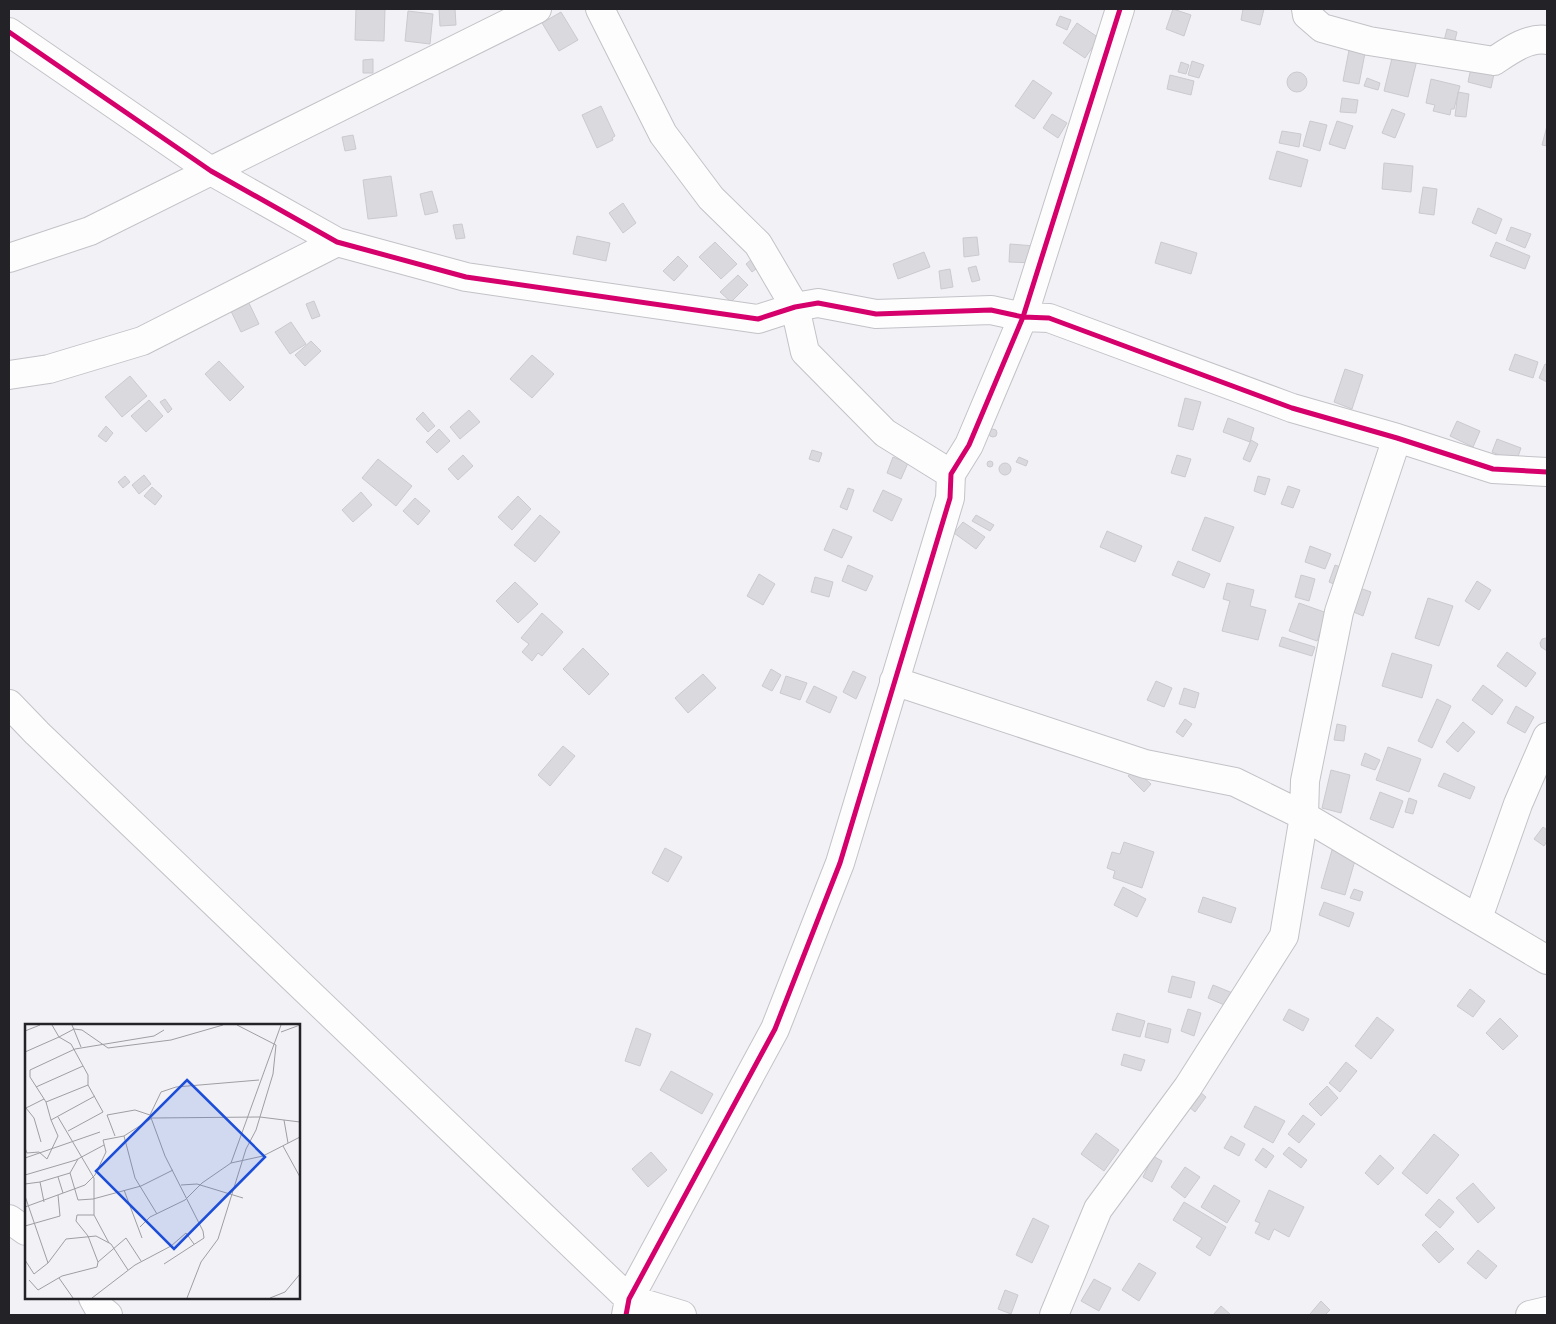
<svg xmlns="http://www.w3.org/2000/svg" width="1556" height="1324" viewBox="0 0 1556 1324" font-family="Commissioner,sans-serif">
<rect width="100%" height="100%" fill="#f1f1f6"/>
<path fill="#dadade" stroke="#cbcacf" d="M356,9H385L384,41L355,40Z
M439,9H455L456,25L440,26Z
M1173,9L1191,15L1184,36L1166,29Z
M1243,9H1264L1260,25L1241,20Z
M408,11L433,14L430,44L405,41Z
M561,12L578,40L559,51L542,23Z
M1060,16L1071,20L1067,30L1056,25Z
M1077,23L1099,38L1085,58L1063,43Z
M1447,29L1457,32L1454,44L1444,41Z
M1350,45L1366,48L1359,84L1343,81Z
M1393,54L1417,60L1408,97L1384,91Z
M373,59V73H363V60Z
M1192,61L1204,65L1199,78L1188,75Z
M1181,62L1189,65L1186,74L1178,72Z
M1471,68L1494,74L1491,88L1468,82Z
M1287 82a10 10 0 1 1 20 0a10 10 0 1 1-20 0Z
M1170,75L1194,81L1191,95L1167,89Z
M1367,78L1380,83L1378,90L1364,86Z
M1431,79L1460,86L1454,109H1451L1450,115L1433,111L1435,105L1426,103Z
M1033,80L1052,93L1034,119L1015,106Z
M1458,92L1469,94L1466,117L1455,116Z
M1342,98L1358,100L1356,113L1340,112Z
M601,106L615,136L612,138L613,140L597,148L582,115Z
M1392,109L1405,114L1395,138L1382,133Z
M1052,114L1067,123L1058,138L1043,128Z
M1310,121L1327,125L1320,151L1303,146Z
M1337,121L1353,126L1345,149L1329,144Z
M1547,126V146L1542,145Z
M1282,131L1301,134L1299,147L1279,143Z
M353,135L356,149L345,151L342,137Z
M1277,151L1308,160L1301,187L1269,179Z
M1384,163L1413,166L1411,192L1382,189Z
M391,176L397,216L368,219L363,180Z
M1423,187L1437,189L1434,215L1419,213Z
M432,191L438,212L425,215L420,194Z
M623,203L636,223L623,233L609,213Z
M1478,208L1502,219L1496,234L1472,223Z
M462,224L465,238L456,239L453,225Z
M1511,227L1531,234L1525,248L1506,240Z
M577,236L610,243L606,261L573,254Z
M977,237L979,255L964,257L963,238Z
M715,242L737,264L721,279L699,257Z
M1161,242L1197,253L1191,274L1155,263Z
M1496,242L1530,256L1525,269L1490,256Z
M1010,244L1035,246L1034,263L1009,262Z
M924,252L930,267L898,279L893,264Z
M759,253L765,262L752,272L746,264Z
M678,256L688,266L674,281L663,271Z
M976,266L980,280L972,282L968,268Z
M950,269L953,287L941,289L939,271Z
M738,275L748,285L731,302L720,292Z
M246,297L259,324L241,332L228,305Z
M314,301L320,316L312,319L306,304Z
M291,322L306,344L290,354L275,332Z
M311,341L321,351L305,366L295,355Z
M1515,354L1538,362L1533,378L1509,370Z
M532,355L554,374L532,398L510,379Z
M219,361L244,387L230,401L205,374Z
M1545,364L1547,365V382L1539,378Z
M1345,369L1363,375L1352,409L1334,402Z
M130,376L147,396L122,417L105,397Z
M1185,398L1201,402L1193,430L1178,426Z
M165,399L172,409L168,413L160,402Z
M149,400L163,416L146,432L131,416Z
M469,410L480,422L460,439L450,427Z
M423,412L435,426L428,432L416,419Z
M1228,418L1254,428L1250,442L1223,432Z
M1457,421L1480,431L1473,447L1450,436Z
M106,426L113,433L106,442L98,436Z
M439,429L450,441L437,453L426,442Z
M989 433a4 4 0 1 1 8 0a4 4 0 1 1-8 0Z
M1497,439L1521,448L1516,462L1492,452Z
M1251,440L1258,444L1250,462L1243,459Z
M812,450L822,453L819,462L809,459Z
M463,455L473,466L458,480L448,469Z
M1177,455L1191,459L1185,477L1171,473Z
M893,457L908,463L901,479L887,473Z
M1019,457L1028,461L1026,466L1016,462Z
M378,459L412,486L396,506L362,478Z
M987 464a3 3 0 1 1 6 0a3 3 0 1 1-6 0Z
M999 469a6 6 0 1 1 12 0a6 6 0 1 1-12 0Z
M144,475L151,484L139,494L132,485Z
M125,476L130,482L123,488L118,482Z
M1258,476L1270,479L1265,495L1254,491Z
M1288,486L1300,490L1293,508L1281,504Z
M152,487L162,496L155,505L144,496Z
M848,488L854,490L847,510L840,507Z
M883,490L902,499L892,521L873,511Z
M361,492L372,505L353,522L342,510Z
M518,496L531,509L512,530L498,517Z
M415,498L430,511L418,525L403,511Z
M540,515L560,532L535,562L514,545Z
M976,515L994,525L990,531L972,521Z
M1205,517L1234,527L1220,562L1192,550Z
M963,522L985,537L976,549L954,533Z
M833,529L852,537L842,558L824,550Z
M1107,531L1142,546L1135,562L1100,547Z
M1310,546L1331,554L1325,569L1305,562Z
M1178,561L1210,574L1204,588L1172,575Z
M848,565L873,576L866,591L842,581Z
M1335,565L1343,568L1336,585L1329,582Z
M759,574L775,584L763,605L747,596Z
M1301,575L1315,579L1309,601L1295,597Z
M815,577L833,582L829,597L811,592Z
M1477,581L1491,590L1479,610L1465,601Z
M515,582L538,604L518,623L496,601Z
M1227,583L1254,590L1250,606L1266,610L1258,640L1222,631L1230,601L1223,599Z
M1357,587L1371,592L1363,616L1349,610Z
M1428,598L1453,606L1439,646L1415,638Z
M1299,603L1327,613L1317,641L1289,631Z
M542,613L563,632L542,656L538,653L532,661L522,652L529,644L521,638Z
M1282,637L1315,647L1312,656L1279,646Z
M1546,638H1547V651L1541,647L1540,643L1542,639Z
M583,648L609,674L589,695L563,669Z
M1507,652L1536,673L1526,687L1497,666Z
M1392,653L1432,665L1422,698L1382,686Z
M771,669L781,675L772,691L762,686Z
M853,671L866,677L856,699L843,692Z
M703,674L716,688L688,713L675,698Z
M786,676L807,683L800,700L780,693Z
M1156,681L1172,688L1164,707L1147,700Z
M1483,685L1503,700L1492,715L1472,700Z
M814,686L837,697L830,713L806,702Z
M1184,688L1199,693L1195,708L1179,704Z
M1437,699L1451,706L1432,748L1418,741Z
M1516,706L1534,717L1525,733L1507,723Z
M1185,719L1192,724L1183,737L1176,732Z
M1463,722L1475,732L1458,752L1446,742Z
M1337,724L1346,726L1344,741L1334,740Z
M563,746L575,756L550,786L538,775Z
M1388,747L1421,759L1409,792L1376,780Z
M1365,753L1380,760L1375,770L1361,765Z
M1134,769L1151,784L1144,792L1128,776Z
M1331,770L1350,775L1341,813L1322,808Z
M1444,773L1475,787L1470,799L1438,786Z
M1380,792L1403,801L1393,828L1370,819Z
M1409,798L1417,801L1413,814L1405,812Z
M1543,827L1547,830V841L1544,846L1534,839Z
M1124,842L1154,852L1142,888L1113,878L1115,871L1107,868L1112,852L1120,854Z
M665,848L682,857L668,882L652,873Z
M1332,850L1356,857L1345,895L1321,888Z
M1123,887L1146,899L1137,917L1114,905Z
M1354,889L1363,892L1360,901L1350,898Z
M1203,897L1236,908L1231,923L1198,912Z
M1324,902L1354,913L1349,927L1319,915Z
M1172,976L1195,982L1191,998L1168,992Z
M1213,985L1235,994L1229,1007L1208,998Z
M1470,989L1485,1001L1473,1017L1457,1006Z
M1188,1009L1201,1013L1194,1036L1181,1031Z
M1289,1009L1309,1019L1303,1031L1283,1020Z
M1117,1013L1145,1021L1140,1037L1112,1030Z
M1377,1017L1394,1030L1371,1059L1355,1046Z
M1500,1018L1518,1036L1503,1050L1486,1033Z
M1148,1023L1171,1029L1168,1043L1145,1037Z
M636,1028L651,1034L640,1066L625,1061Z
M1124,1054L1145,1060L1141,1071L1121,1065Z
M1346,1062L1357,1071L1340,1092L1329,1083Z
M671,1071L713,1094L702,1114L660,1090Z
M1327,1086L1338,1098L1321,1116L1309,1104Z
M1200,1092L1206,1097L1195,1112L1188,1106Z
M1255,1106L1285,1121L1273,1143L1244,1127Z
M1303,1115L1315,1124L1299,1143L1288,1134Z
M1096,1133L1119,1150L1104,1171L1081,1154Z
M1434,1134L1459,1155L1427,1194L1402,1173Z
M1231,1136L1245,1144L1239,1156L1224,1148Z
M1289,1147L1307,1160L1301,1168L1283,1154Z
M1263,1148L1274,1156L1266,1168L1255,1160Z
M651,1152L667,1170L648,1187L632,1169Z
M1380,1155L1394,1168L1378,1185L1365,1173Z
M1153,1156L1162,1161L1152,1182L1143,1177Z
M1185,1167L1200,1177L1185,1198L1171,1187Z
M1473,1183L1495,1208L1478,1223L1456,1198Z
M1214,1185L1240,1201L1227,1223L1201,1207Z
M1269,1190L1304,1207L1289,1237L1274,1229L1269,1240L1255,1233L1260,1223L1255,1221Z
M1439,1199L1454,1212L1440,1228L1425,1215Z
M1184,1202L1226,1227L1210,1256L1196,1247L1202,1238L1173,1220Z
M1033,1218L1049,1226L1032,1263L1016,1255Z
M1436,1231L1454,1249L1439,1263L1422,1245Z
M1478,1250L1497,1266L1486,1279L1467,1263Z
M1139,1263L1156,1273L1139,1301L1122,1290Z
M1094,1279L1111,1288L1099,1311L1081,1301Z
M1005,1290L1018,1295L1011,1314L998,1309Z
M1321,1301L1330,1310L1325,1315H1312L1310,1314Z
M1221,1306L1231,1315H1213Z"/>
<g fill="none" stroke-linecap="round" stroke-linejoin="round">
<defs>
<path id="minor" d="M600,9L663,134L711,198L758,244L795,307L805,352L885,433L951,474
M1306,9L1307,15L1322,28L1369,41L1494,61C1509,51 1528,37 1547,40
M9,32L211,171L337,242L466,277L758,319L795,307L818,303L876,314L991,310L1023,317L1049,318L1292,408L1397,438L1493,469L1547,472
M9,258L90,231L537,9
M9,375L49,369L142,341L337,242
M894,681L1145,764L1235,782L1304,816L1547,960
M9,704L37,733L629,1299L682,1315
M1478,918L1518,804L1547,737
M9,1219L26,1231
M93,1298L98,1307L108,1315
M626,1315L629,1299L775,1029L840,863L950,498L951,474L969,445L1023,317L1120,9
M1054,1315L1098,1209L1188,1087L1284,936L1304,816L1305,781L1339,612L1397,438
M1530,1315L1547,1311"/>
</defs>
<use href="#minor" stroke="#c3c2c7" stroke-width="30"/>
<use href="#minor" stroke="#fdfdfe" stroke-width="28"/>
<defs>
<path id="cycleway" d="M9,32L211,171L337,242L466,277L758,319L795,307L818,303L876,314L991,310L1023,317L1049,318L1292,408L1397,438L1493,469L1547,472
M626,1315L629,1299L775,1029L840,863L950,498L951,474L969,445L1023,317L1120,9"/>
</defs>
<use href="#cycleway" stroke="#fdfdff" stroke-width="8"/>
<use href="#cycleway" stroke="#d6006c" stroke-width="5"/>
</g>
<g transform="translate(25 1024)">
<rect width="275" height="275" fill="#f1f1f6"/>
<path fill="none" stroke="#9f9ea3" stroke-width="1" d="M27,1L34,13L49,5L57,6L83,24L146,16L198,1M47,1L56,23M212,1L251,21M0,7L15,1M256,8L275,1M0,28L34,13L46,20L63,51V61L21,78M11,63L58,42M70,72L26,96L21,78L5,53V46L50,25L129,12L139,6M125,91L136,68L151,63L234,56M33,93L69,154V191L84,219M259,96L263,119M43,107L78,88L63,61M90,112L82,91L110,86L125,91L140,132L178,207L179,214L139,240M99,112L110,154L132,190M16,118L9,94L1,84L19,75M258,122L275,153M0,124L2,129L14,128L22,135L33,112L26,96M0,134L75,108M206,139L256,1M45,149L53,176L68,175L116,162L148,146M0,151L51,136L79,121M33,153L38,169M0,160L15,158M156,161L172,160L218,174M99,166L117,214M0,172L23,239M19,178L15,158L45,149L53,135M0,183L60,161L70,151L81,128L78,116L99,112L127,94L235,93L275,98M69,191H52L51,197L63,212L73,238M0,202L35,192L33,171M115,203L125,193L160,176L177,159L206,139L238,132L275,113M0,236L9,250L23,239L41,215L71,212L86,220L103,246M34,254L48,274M4,256L13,266L37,252L72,243L73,238L101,214L116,237M67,274L110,241L146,222L161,209L169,220M162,274L176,238L193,215L221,125L231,106L248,50L251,21M245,274L260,268L275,250"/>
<path fill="#1d4ed8" fill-opacity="0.15" stroke="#1d4ed8" stroke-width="2.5" d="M162,56L240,133L149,225L71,147Z"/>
<rect width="275" height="275" fill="none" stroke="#232226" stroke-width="2.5"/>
</g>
<rect width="1556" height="1324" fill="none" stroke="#232226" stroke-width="20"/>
</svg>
